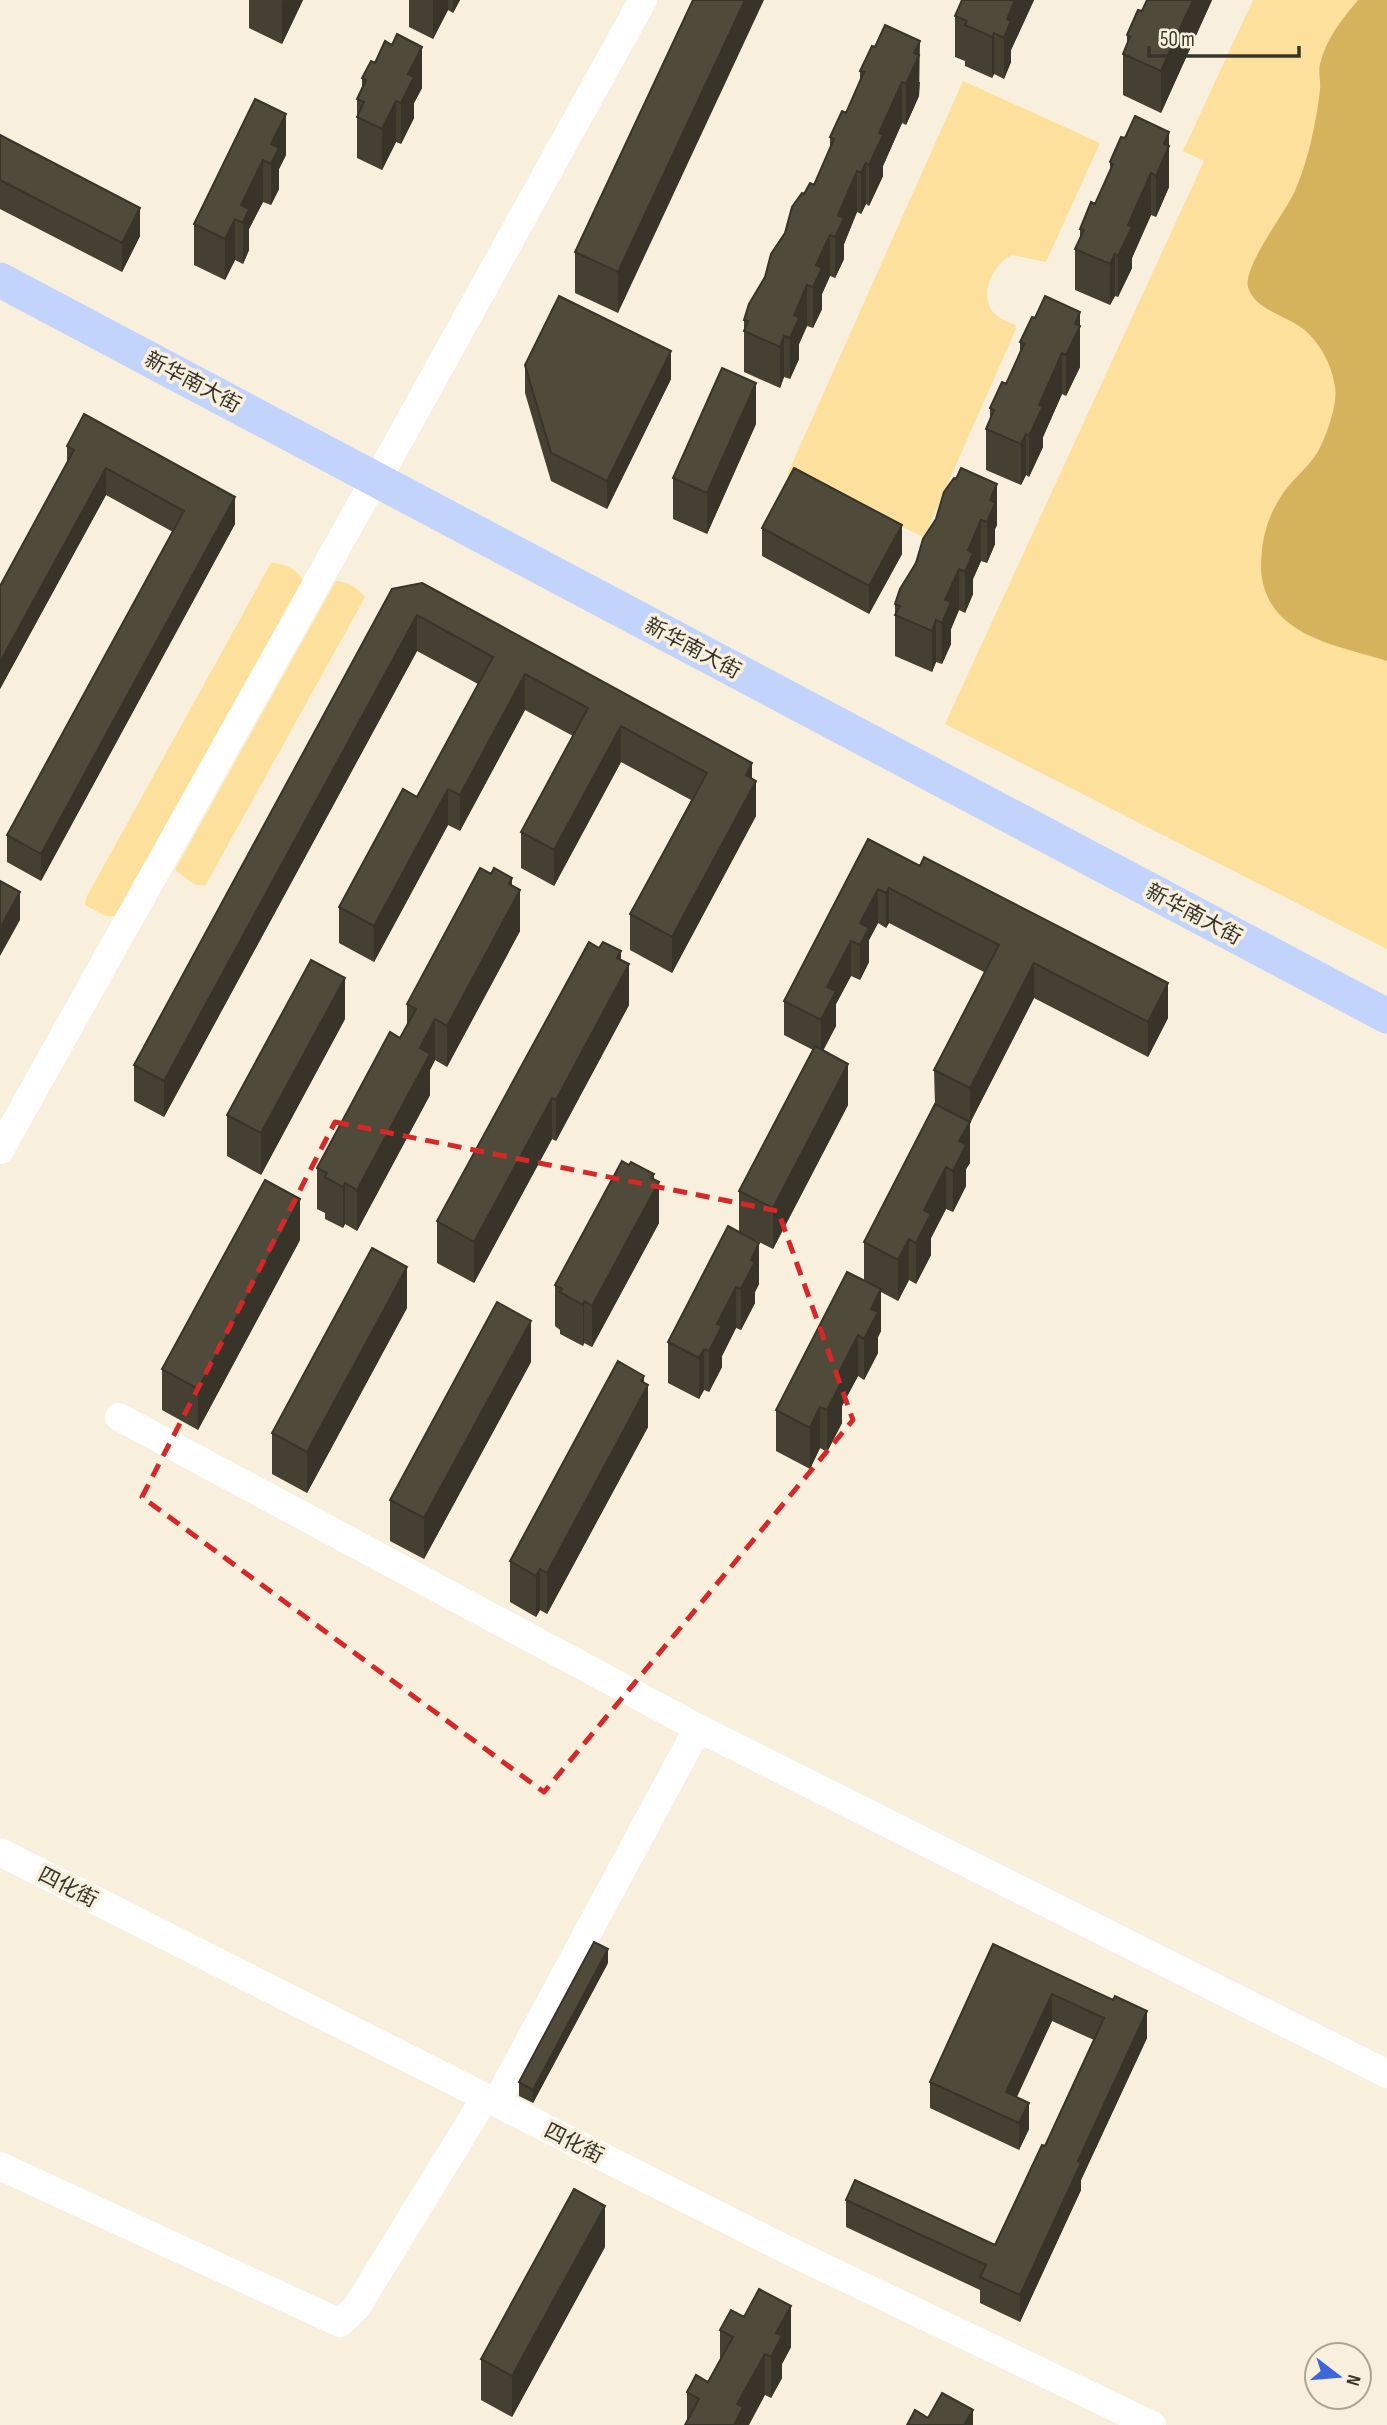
<svg xmlns="http://www.w3.org/2000/svg" width="1387" height="2425" viewBox="0 0 1387 2425" font-family="'Sofia Sans Condensed','Noto Sans SC',sans-serif">
<rect width="100%" height="100%" fill="#f8f0dc"/>
<path fill="#fce09b" d="M1253,0H1387V949L945,724L1204,161L1183,151Z
M963,81L1100,143L1046,262L1012,255C993,263 977,297 995,314C1000,319 1009,322 1015,325L1016,329L924,537L787,475Z
M271,563C286,564 296,568 303,581L118,916H106L85,905L86,898Z
M336,581C349,582 356,587 365,597L205,886L194,884L175,870Z"/>
<path fill="#d5b35c" d="M1358,0H1387V661C1336,645 1264,636 1261,568C1261,543 1266,520 1280,498C1290,481 1307,469 1317,453C1326,438 1338,404 1335,387C1332,365 1320,342 1302,328C1286,316 1254,309 1248,287C1243,267 1284,214 1294,193C1308,162 1316,124 1320,90C1321,81 1318,72 1320,64C1326,39 1342,19 1358,0Z"/>
<g fill="none" stroke-linecap="round" stroke-linejoin="round">
<path stroke="#fff" stroke-width="28" d="M377,480L643,0
M0,1150L365,497
M119,1417L698,1728L1387,2074
M0,1852L783,2248L1152,2425
M496,2103L698,1728
M0,2166L340,2323L356,2308L485,2098"/>
<path stroke="#c3d4fc" stroke-width="35" d="M0,280L1387,1016"/>
</g>
<path fill="#454032" d="M249,0H303L282,44L249,28Z
M409,0H460L453,13L448,10L433,39L409,27Z
M693,0L618,313L575,293V252Z
M1034,0L1011,50V62L1004,79L994,74L992,78L965,66V61L955,57V16Z
M1212,0L1161,113L1123,95V54L1127,45V35L1142,11Z
M375,63L422,88L414,103V118L401,144L396,142L382,170L357,158V99L362,89V78Z
M860,71L920,82L919,96L906,125L902,123L883,166V176L869,206L866,204L861,214L857,212L844,244V259L835,278L830,276L822,294V309L813,328L807,326L799,344V359L790,379L784,377L780,388L744,372V320L804,194L814,185L830,148V137L846,113L860,81Z
M255,99L286,155L279,169V189L271,205L263,202L249,229V250L243,264L235,260L225,280L194,265V224Z
M0,135L140,236L122,272L0,209Z
M1110,162L1169,173V187L1156,217L1151,215L1132,258V268L1118,297L1115,296L1110,305L1075,290V249L1080,239V229L1095,204L1110,171Z
M1020,342L1080,353V367L1066,396L1062,394L1043,437V447L1029,477L1026,475L1021,485L986,470V429L990,419V408L1006,384L1020,352Z
M525,365L671,379L607,509L551,481L525,393Z
M756,424L707,534L673,519V478Z
M67,446L235,524L41,881L7,862V835L173,532L106,495L0,689V586L67,464Z
M944,492L997,525L995,529V544L987,563L981,561L973,579V594L965,613L959,610L951,629V644L942,664L936,662L932,672L895,656V604L936,519Z
M762,528L902,554L869,614L762,556Z
M392,589L752,778L756,816L672,973L630,950V914L691,800L621,762L554,886L521,868V832L573,736L525,710L460,831L448,825L374,962L339,943V907L417,797L478,684L417,651L164,1117L134,1101V1065Z
M868,839L1168,1018L1148,1057L1034,998L970,1123V1163L966,1169V1186L953,1212L946,1209L931,1238V1255L916,1284L909,1280L898,1301L881,1292V1331L878,1337V1353L864,1380L858,1376L842,1406V1423L827,1452L820,1448L810,1469L776,1451V1410L864,1281V1242L935,1105L934,1070L984,972L889,923L886,928L878,923L869,940V962L860,980L851,976L836,1004V1026L823,1051L848,1105L773,1249L739,1232V1191L813,1050L784,1035V1001Z
M512,885L520,931L447,1067L435,1060L430,1070V1095L357,1231L345,1224L343,1228L325,1219V1213L317,1209V1168L407,1026V1004Z
M621,960L629,1005L556,1141L552,1139L474,1283L437,1263V1221Z
M345,1019L261,1175L227,1156V1115Z
M654,1179L659,1223L592,1347L584,1343L583,1346L560,1334V1330L555,1326V1285Z
M300,1240L198,1430L162,1410V1369Z
M759,1243V1284L755,1292V1303L741,1330L736,1328L722,1356V1367L709,1392L704,1390L699,1399L668,1383V1342Z
M407,1308L307,1493L272,1474V1433Z
M531,1362L424,1559L390,1541V1500Z
M644,1383L648,1427L547,1614L540,1610L536,1617L510,1602V1561Z
M993,1944L1147,2038L1081,2180V2190L1020,2322L980,2303V2290L846,2227V2200L995,2245L1045,2146L1094,2040L1052,2021L1017,2097L1029,2129L1019,2150L930,2108V2082Z
M608,1963L533,2103L519,2096V2082Z
M605,2247L512,2417L481,2400V2359Z
M720,2330L791,2347L782,2364V2378L771,2398L765,2395L687,2422V2392L708,2382L720,2360Z"/>
<path fill="#383429" d="M283,0H303L282,44V3Z
M433,0H448V10L433,39Z
M453,0H460L453,13Z
M745,0H764L618,313V272Z
M1015,0H1034L1011,50V62L1004,79V38L1007,19Z
M1193,0H1212L1161,113V71Z
M994,33V74L992,78V37Z
M920,41L919,96L906,125V84L914,53Z
M422,47V88L414,103V118L401,144V103L408,74Z
M902,82V123L883,166V176L869,206V165L879,133Z
M396,101V142L382,170V129Z
M286,114V155L279,169V189L271,205V144Z
M1169,132V187L1156,217V176L1164,144Z
M263,160V202L249,229V250L243,264V223L241,205Z
M866,163V204L861,214V173Z
M857,171V212L844,244V259L835,278V237L838,215Z
M1151,173V215L1132,258V268L1118,297V256L1128,225Z
M140,208V236L122,272V243Z
M235,219V260L225,280V239Z
M830,235V276L822,294V309L813,328V287L816,265Z
M1115,254V296L1110,305V264Z
M807,285V326L799,344V359L790,379V338L794,315Z
M1080,312V367L1066,396V355L1075,324Z
M784,336V377L780,388V347Z
M671,351V379L607,509V481Z
M1062,353V394L1043,437V447L1029,477V436L1039,405Z
M756,383V424L707,534V493Z
M1026,434V475L1021,485V444Z
M106,468V495L0,689V662Z
M997,484V525L995,529V544L987,563V522L990,500Z
M235,497V524L41,881V854Z
M981,520V561L973,579V594L965,613V572L968,550Z
M902,525V554L869,614V586Z
M959,569V610L951,629V644L942,664V623L945,600Z
M417,615V651L164,1117V1081Z
M936,620V662L932,672V631Z
M525,674V710L460,831V795Z
M621,726V762L554,886V850Z
M752,763V788L756,781V816L672,973V937Z
M448,789V825L374,962V926Z
M512,878V906L520,890V931L447,1067V1026Z
M889,888V923L886,928V893Z
M878,889V923L869,940V962L860,980V923Z
M20,892V920L0,956V928Z
M851,941V976L836,1004V1026L821,1054V1020L827,987Z
M621,951V980L629,964V1005L556,1141V1100Z
M1034,963V998L970,1123V1088Z
M345,978V1019L261,1175V1133Z
M1168,983V1018L1148,1057V1022Z
M435,1019V1060L430,1070V1095L357,1231V1190L420,1048Z
M848,1064V1105L773,1249V1208Z
M552,1098V1139L474,1283V1242Z
M970,1122V1163L966,1169V1186L953,1212V1171L959,1141Z
M946,1167V1209L931,1238V1255L916,1284V1243L924,1210Z
M654,1174V1192L659,1182V1223L592,1347V1306Z
M345,1183V1224L343,1228V1187Z
M300,1199V1240L198,1430V1389Z
M909,1239V1280L898,1301V1260Z
M759,1243V1284L755,1292V1303L741,1330V1289L751,1260Z
M407,1267V1308L307,1493V1452Z
M736,1287V1328L722,1356V1367L709,1392V1351L717,1324Z
M881,1289V1331L878,1337V1353L864,1380V1339L871,1309Z
M584,1301V1343L583,1346V1305Z
M531,1321V1362L424,1559V1518Z
M858,1335V1376L842,1406V1423L827,1452V1410L836,1378Z
M704,1349V1390L699,1399V1358Z
M644,1376V1393L648,1385V1427L547,1614V1573Z
M820,1407V1448L810,1469V1428Z
M540,1569V1610L536,1617V1576Z
M608,1949V1963L533,2103V2090Z
M1052,1994V2021L1006,2119V2092Z
M1147,2011V2038L1081,2180V2190L1020,2322V2295L1078,2161Z
M1029,2103V2129L1019,2150V2123Z
M605,2206V2247L512,2417V2376Z
M791,2306V2347L782,2364V2378L771,2398V2357L776,2333Z
M765,2354V2395L749,2425H734L737,2404Z
M973,2410V2425H964Z"/>
<path fill="#504a3a" stroke="#383429" stroke-width="2" d="M693,0H745L618,272L575,252Z
M962,0H1015L1007,19L1011,21L1004,38L994,33L992,37L965,25L967,21L955,16Z
M1147,0H1193L1161,71L1123,54L1130,37L1127,35L1138,10L1142,11Z
M885,25L920,41L914,53L919,55L906,84L902,82L879,133L883,135L869,165L866,163L861,173L857,171L838,215L844,218L835,237L830,235L816,265L822,268L813,287L807,285L794,315L799,318L790,338L784,336L780,347L744,331L748,321L744,320L749,304L765,277L771,254L785,233L792,207L802,193L804,194L810,183L814,185L834,139L830,137L842,111L846,113L864,72L860,71L872,46L875,47Z
M397,34L422,47L408,74L414,77L401,103L396,101L382,129L357,117L364,102L357,99L366,80L362,78L371,61L375,63L385,41L392,45Z
M255,99L286,114L271,144L279,148L271,164L263,160L241,205L249,209L243,223L235,219L225,239L194,224Z
M1135,116L1169,132L1164,144L1169,146L1156,176L1151,173L1128,225L1132,227L1118,256L1115,254L1110,264L1075,249L1084,230L1080,229L1091,202L1095,204L1113,164L1110,162L1121,137L1125,138Z
M0,135L140,208L122,243L0,180Z
M559,296L671,351L607,481L551,453L525,365Z
M1045,296L1080,312L1075,324L1080,326L1066,355L1062,353L1039,405L1043,406L1029,436L1026,434L1021,444L986,429L994,410L990,408L1002,382L1006,384L1024,344L1020,342L1032,317L1035,318Z
M722,368L756,383L707,493L673,478Z
M84,414L235,497L41,854L7,835L184,511L106,468L0,662V586L74,450L67,446Z
M794,468L902,525L869,586L762,528Z
M961,468L997,484L990,500L995,503L987,522L981,520L968,550L973,553L965,572L959,569L945,600L951,602L942,623L936,620L932,631L895,615L900,606L895,604L900,589L916,563L923,539L936,519L944,492L954,478L956,479Z
M422,583L752,763L746,775L756,781L672,937L630,914L707,773L621,726L554,850L521,832L588,708L525,674L460,795L448,789L374,926L339,907L403,789L417,797L493,657L417,615L164,1081L134,1065L392,589Z
M868,839L920,866L924,857L1168,983L1148,1022L1034,963L970,1088L934,1070L999,945L889,888L886,893L878,889L860,923L869,928L860,945L851,941L827,987L836,991L821,1020L784,1001Z
M480,868L491,874L494,868L512,878L509,884L520,890L447,1026L435,1019L420,1048L430,1054L357,1190L345,1183L343,1187L325,1177L327,1173L317,1168L390,1032L400,1038L416,1009L407,1004Z
M0,881L20,892L0,928Z
M589,942L599,948L603,942L621,951L617,958L629,964L556,1100L552,1098L474,1242L437,1221Z
M311,960L345,978L261,1133L227,1115Z
M815,1046L848,1064L773,1208L739,1191Z
M935,1104L970,1122L959,1141L966,1145L953,1171L946,1167L924,1210L931,1214L916,1243L909,1239L898,1260L864,1242Z
M622,1161L629,1165L631,1162L654,1174L651,1178L659,1182L592,1306L584,1301L583,1305L560,1292L562,1289L555,1285Z
M265,1180L300,1199L198,1389L162,1369Z
M728,1226L759,1243L751,1260L755,1262L741,1289L736,1287L717,1324L722,1326L709,1351L704,1349L699,1358L668,1342Z
M372,1248L407,1267L307,1452L272,1433Z
M847,1272L881,1289L871,1309L878,1312L864,1339L858,1335L836,1378L842,1381L827,1410L820,1407L810,1428L776,1410Z
M497,1302L531,1321L424,1518L390,1500Z
M618,1361L644,1376L641,1381L648,1385L547,1573L540,1569L536,1576L510,1561Z
M594,1942L608,1949L533,2090L519,2082Z
M993,1944L1113,2000L1115,1996L1147,2011L1078,2161L1081,2163L1020,2295L980,2277L986,2265L846,2200L855,2180L995,2245L1042,2145L1045,2146L1104,2018L1052,1994L1006,2092L1029,2103L1019,2123L930,2082Z
M574,2189L605,2206L512,2376L481,2359Z
M759,2289L791,2306L776,2333L782,2336L771,2357L765,2354L737,2404L743,2407L734,2425H685L699,2399L687,2392L696,2375L708,2382L733,2337L720,2330L731,2310L744,2317Z
M942,2393L973,2410L964,2425H907L915,2410L928,2418Z"/>
<path fill="none" stroke="#d62828" stroke-width="5" stroke-dasharray="14 9" stroke-linejoin="round" d="M335,1122L778,1211L853,1420L544,1792L142,1497Z"/>
<g text-anchor="middle" stroke-width="7" stroke-linejoin="round" paint-order="stroke">
<g font-size="21" fill="#37342c" stroke="#f8f0dc">
<text transform="translate(193 382) rotate(28)" y="7">新华南大街</text>
<text transform="translate(693 648) rotate(28)" y="7">新华南大街</text>
<text transform="translate(1194 914) rotate(28)" y="7">新华南大街</text>
<text transform="translate(68 1887) rotate(27)" y="7">四化街</text>
<text transform="translate(574 2143) rotate(27)" y="7">四化街</text>
</g>
</g>
<g transform="translate(1338 2376) rotate(106)"><circle r="33" fill="#f8f0dc" stroke="#aba596" stroke-width="2"/>
<path d="M0-5L12 26L0 18L-12 26Z" fill="#3d67d8"/>
<text y="-10" font-size="19" font-weight="bold" text-anchor="middle" fill="#37342c">N</text>
</g>
<path d="M1149 46v10h150v-10" fill="none" stroke="#37342c" stroke-width="3.5"/>
<text x="1160" y="46" font-size="21" fill="#37342c" stroke="#f8f0dc" stroke-width="5" paint-order="stroke">50 m</text>
</svg>
